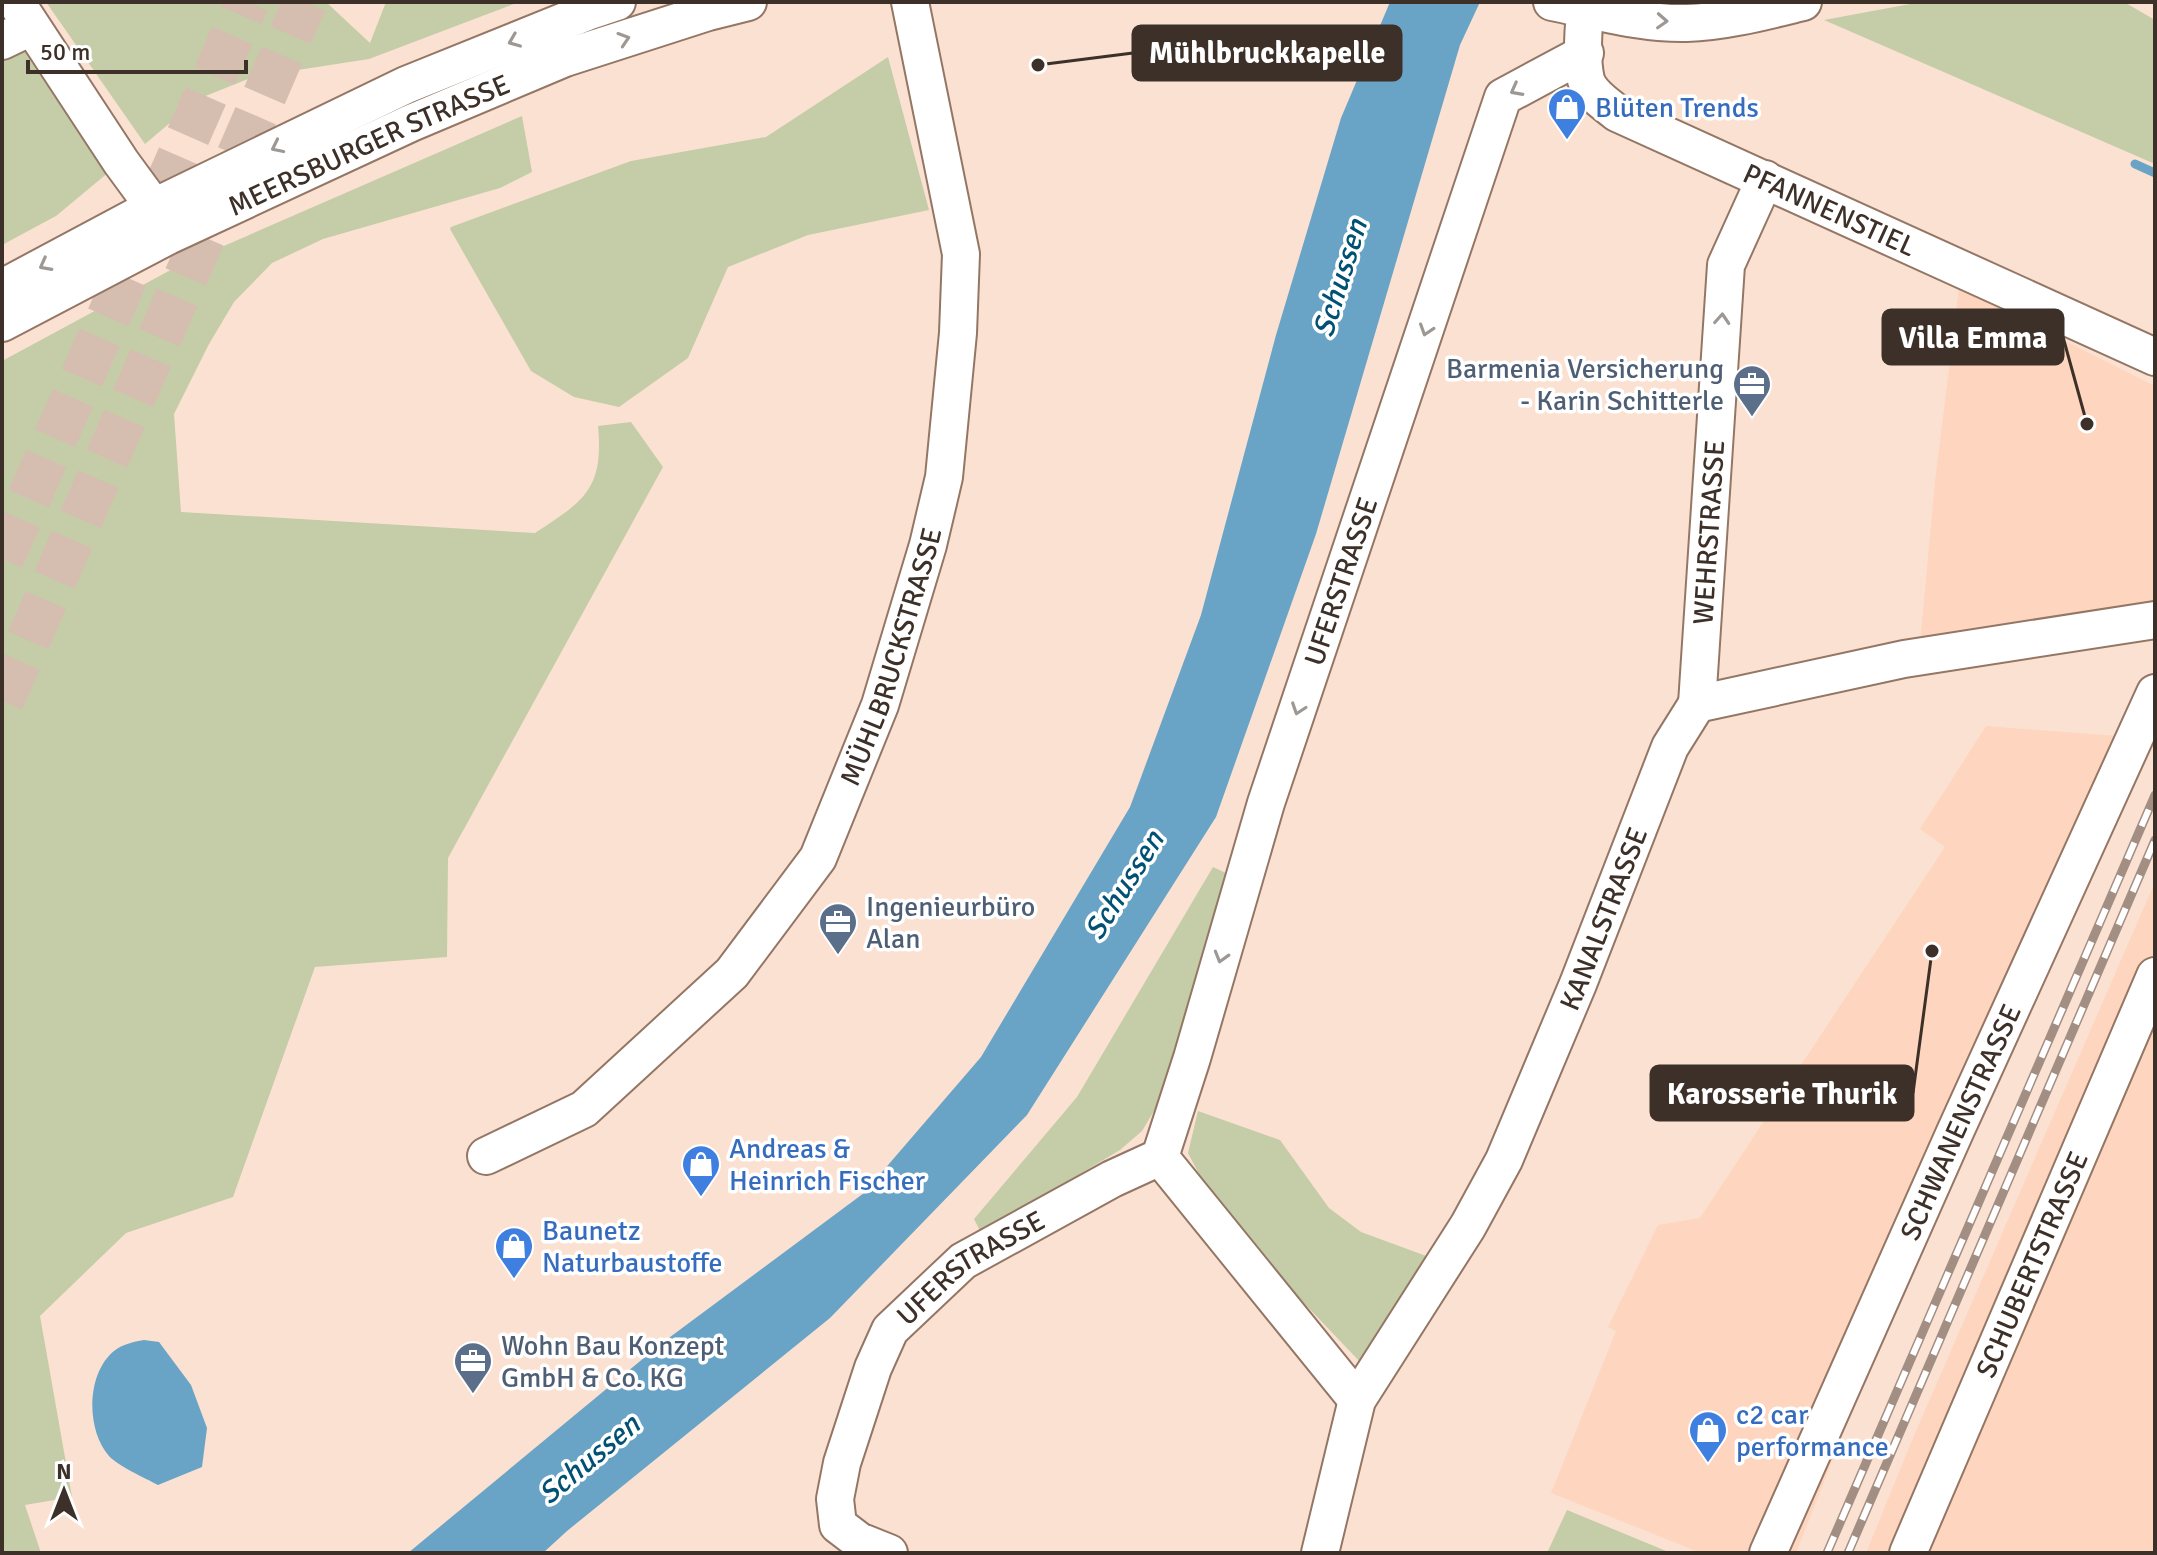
<svg xmlns="http://www.w3.org/2000/svg" width="2157" height="1555" viewBox="0 0 2157 1555" font-family="Signika,sans-serif">
<rect width="100%" height="100%" fill="#fbe1d2"/>
<path fill="#fed5be" d="M1959,288L2155,386V601L2149,607L1920,644L1935,481Z
M1986,726L2117,736L1796,1553H1701L1551,1493L1616,1331L1608,1327L1658,1225L1700,1218L1945,847L1920,829Z
M2155,882V1553H1866L1913,1438Z"/>
<path fill="#c4cda7" d="M46,2H326L370,43L386,2H519L369,59L253,77L198,99L145,144Z
M1921,2H2124L2155,20V164L1824,20Z
M31,27L121,162L56,216L2,245V41Z
M888,57L929,210L808,235L728,267L688,358L619,407L574,397L531,371L450,229L451,227L631,161L766,137Z
M522,116L532,172L500,188L323,239L272,263L234,302L209,344L174,414L181,512L535,533C584,501 604,489 598,426L631,422L663,467L448,858L447,957L315,967L233,1197L126,1233L40,1316L72,1497L25,1505L41,1553H2V361L178,266Z
M1213,867L1228,874L1157,1106L1142,1131L1120,1150L981,1233L974,1219L1077,1097Z
M1198,1111L1280,1140L1329,1208L1361,1232L1429,1257L1363,1365L1221,1216L1188,1153Z
M1567,1510L1671,1553H1547Z"/>
<path fill="#69a4c7" d="M1390,2H1480L1460,45L1316,534L1216,817L1027,1115L830,1318L567,1531L543,1553H408L662,1343L864,1193L981,1057L1130,807L1201,615L1276,335L1341,118Z
M144,1340L159,1342L191,1385L207,1428L202,1467L158,1485C145,1478 118,1466 109,1456C86,1430 86,1374 114,1351C123,1344 133,1342 144,1340Z"/>
<g fill="none" stroke-linecap="round" stroke-linejoin="round">
<path stroke="#69a4c7" stroke-width="9" d="M2135,164L2155,173"/>
<path stroke="#d5beb0" stroke-width="44" stroke-dasharray="44 22" stroke-linecap="butt" d="M2,559L247,2
M2,701L305,2"/>
<defs>
<g id="minor">
<path d="M16,2L121,162L154,207L164,228"/>
<path d="M1552,2C1596,11 1642,24 1687,23C1725,22 1766,11 1803,2"/>
<path id="s1" d="M1587,2C1583,23 1581,59 1586,80C1590,94 1606,104 1617,113L2155,357"/>
<path d="M2,41L31,27"/>
<path d="M2,288L154,207L406,85L587,12L617,2"/>
<path id="s2" d="M2,323L168,236L411,123L565,58L708,12L748,2"/>
<path id="s3" d="M1697,704L1726,265L1765,179"/>
<path id="s4" d="M486,1156L584,1109L732,973L818,858L880,705L928,545L944,477L958,333L961,254L910,2"/>
<path d="M1160,1157L1357,1400"/>
<path id="s5" d="M889,1553L859,1541L838,1525L835,1499L842,1463L873,1368L890,1330L963,1261L1112,1179L1160,1157L1192,1058L1266,803L1503,97L1585,53"/>
<path id="s6" d="M1320,1553L1357,1400L1468,1226L1504,1160L1578,984L1670,747L1697,704L1904,659L2155,620"/>
<path id="s7" d="M1768,1553L1955,1132L2155,693"/>
<path id="s8" d="M1908,1553L2155,976"/>
</g>
</defs>
<use href="#minor" stroke="#947665" stroke-width="40"/>
<use href="#minor" stroke="#fff" stroke-width="36"/>
<defs>
<path id="rail" d="M1827,1553L2155,795
M1848,1553L2155,840"/>
</defs>
<use href="#rail" stroke="#a28e83" stroke-width="9"/>
<use href="#rail" stroke="#fff" stroke-width="6" stroke-dasharray="18" stroke-linecap="butt"/>
</g>
<defs><path id="oneway-chevron" d="M-2-3.5L2.5 0L-2 3.5" fill="none" stroke-width="1.6" stroke-linecap="round" stroke-linejoin="round" transform="scale(2)"/></defs>
<g stroke="#9e9894">
<use href="#oneway-chevron" transform="translate(1662 21) rotate(3)"/>
<use href="#oneway-chevron" transform="translate(624 39) rotate(-18)"/>
<use href="#oneway-chevron" transform="translate(514 41) rotate(158)"/>
<use href="#oneway-chevron" transform="translate(1516 90) rotate(152)"/>
<use href="#oneway-chevron" transform="translate(277 147) rotate(154)"/>
<use href="#oneway-chevron" transform="translate(45 265) rotate(152)"/>
<use href="#oneway-chevron" transform="translate(1722 319) rotate(-86)"/>
<use href="#oneway-chevron" transform="translate(1426 330) rotate(108)"/>
<use href="#oneway-chevron" transform="translate(1298 709) rotate(109)"/>
<use href="#oneway-chevron" transform="translate(1221 957) rotate(106)"/>
</g>
<defs>
<symbol id="shop-pin" viewBox="-11 -11 22 30"><path d="M0 17L-7.5 6A9.5 9.5 0 1 1 7.5 6Z" fill="#3f7fe0" stroke="#fff"/><path d="M-5-2.5h2.3a2.7 3.5 0 0 1 5.4 0H5L5.5 6h-11ZM-1.5-2.5h3a1.5 2.3 0 0 0-3 0Z" fill="#fff"/></symbol>
<symbol id="office-pin" viewBox="-11 -11 22 30"><path d="M0 17L-7.5 6A9.5 9.5 0 1 1 7.5 6Z" fill="#5c6f8a" stroke="#fff"/><path d="M-6-3h4V-5.5h4V-3h4V5H-6ZM-1-4.5V-3h2v-1.5ZM-6 0V1H6V0Z" fill="#fff"/></symbol>
</defs>
<g fill-rule="evenodd">
<use href="#shop-pin" x="1545" y="85" width="44" height="60"/>
<use href="#office-pin" x="1730" y="362" width="44" height="60"/>
<use href="#office-pin" x="816" y="900" width="44" height="60"/>
<use href="#shop-pin" x="679" y="1142" width="44" height="60"/>
<use href="#shop-pin" x="492" y="1224" width="44" height="60"/>
<use href="#office-pin" x="451" y="1339" width="44" height="60"/>
<use href="#shop-pin" x="1686" y="1408" width="44" height="60"/>
</g>
<g text-anchor="middle" stroke-width="7" stroke-linejoin="round" paint-order="stroke">
<g font-size="28" fill="#366cbe" stroke="#fff" text-anchor="start">
<text x="1595" y="117">Blüten Trends</text>
<text x="729" y="1158">Andreas &amp;<tspan x="729" dy="32">Heinrich Fischer</tspan></text>
<text x="542" y="1240">Baunetz<tspan x="542" dy="32">Naturbaustoffe</tspan></text>
<text x="1736" y="1424">c2 car<tspan x="1736" dy="32">performance</tspan></text>
</g>
<g font-size="28" fill="#3c3028" stroke="#fff">
<text dy="10" stroke="none"><textPath href="#s2" startOffset="408">MEERSBURGER STRASSE</textPath></text>
<text dy="10" stroke="none"><textPath href="#s1" startOffset="358">PFANNENSTIEL</textPath></text>
<text dy="10" stroke="none"><textPath href="#s3" startOffset="172">WEHRSTRASSE</textPath></text>
<text dy="10" stroke="none"><textPath href="#s5" startOffset="1190">UFERSTRASSE</textPath></text>
<text dy="10" stroke="none"><textPath href="#s4" startOffset="668">MÜHLBRUCKSTRASSE</textPath></text>
<text dy="10" stroke="none"><textPath href="#s6" startOffset="700">KANALSTRASSE</textPath></text>
<text dy="10" stroke="none"><textPath href="#s7" startOffset="472">SCHWANENSTRASSE</textPath></text>
<text dy="10" stroke="none"><textPath href="#s8" startOffset="314">SCHUBERTSTRASSE</textPath></text>
<text dy="10" stroke="none"><textPath href="#s5" startOffset="366">UFERSTRASSE</textPath></text>
</g>
<g font-size="28" fill="#4e5e75" stroke="#fff" text-anchor="start">
<text x="1724" y="378" text-anchor="end">Barmenia Versicherung<tspan x="1724" dy="32">- Karin Schitterle</tspan></text>
<text x="866" y="916">Ingenieurbüro<tspan x="866" dy="32">Alan</tspan></text>
<text x="501" y="1355">Wohn Bau Konzept<tspan x="501" dy="32">GmbH &amp; Co. KG</tspan></text>
</g>
<g font-size="30" font-style="italic" fill="#005173" stroke="#fff">
<text transform="translate(1340 278) rotate(-73)" y="10">Schussen</text>
<text transform="translate(1124 885) rotate(-58)" y="10">Schussen</text>
<text transform="translate(589 1459) rotate(-40)" y="10">Schussen</text>
</g>
</g>
<path fill="none" stroke="#3c3028" stroke-width="3" d="M1038 65L1133 53M2087 424L2063 337M1932 951L1913 1093"/>
<g fill="#3c3028" stroke="#fff" stroke-width="3">
<circle cx="1038" cy="65" r="8"/>
<circle cx="2087" cy="424" r="8"/>
<circle cx="1932" cy="951" r="8"/>
</g>
<g fill="#3c3028" stroke="#3c3028" stroke-width="3">
<rect x="1133" y="26" width="268" height="54" rx="8"/>
<rect x="1883" y="310" width="180" height="54" rx="8"/>
<rect x="1651" y="1066" width="262" height="54" rx="8"/>
</g>
<g font-size="30" text-anchor="middle" font-weight="bold" fill="#fff">
<text x="1267" y="63">Mühlbruckkapelle</text>
<text x="1973" y="348">Villa Emma</text>
<text x="1782" y="1104">Karosserie Thurik</text>
</g>
<rect width="2157" height="1555" fill="none" stroke="#3c3028" stroke-width="8"/>
<g transform="translate(64 1491)" stroke="#ffffff" stroke-width="6" paint-order="stroke">
<path d="M0-6L14 30L0 20L-14 30Z" fill="#3c3028"/>
<text y="-12" font-size="22" font-weight="bold" text-anchor="middle" fill="#3c3028">N</text>
</g>
<path d="M28 60v12h218v-12" fill="none" stroke="#3c3028" stroke-width="4"/>
<text x="40" y="60" font-size="24" fill="#3c3028" stroke="#ffffff" stroke-width="6" paint-order="stroke">50 m</text>
</svg>
